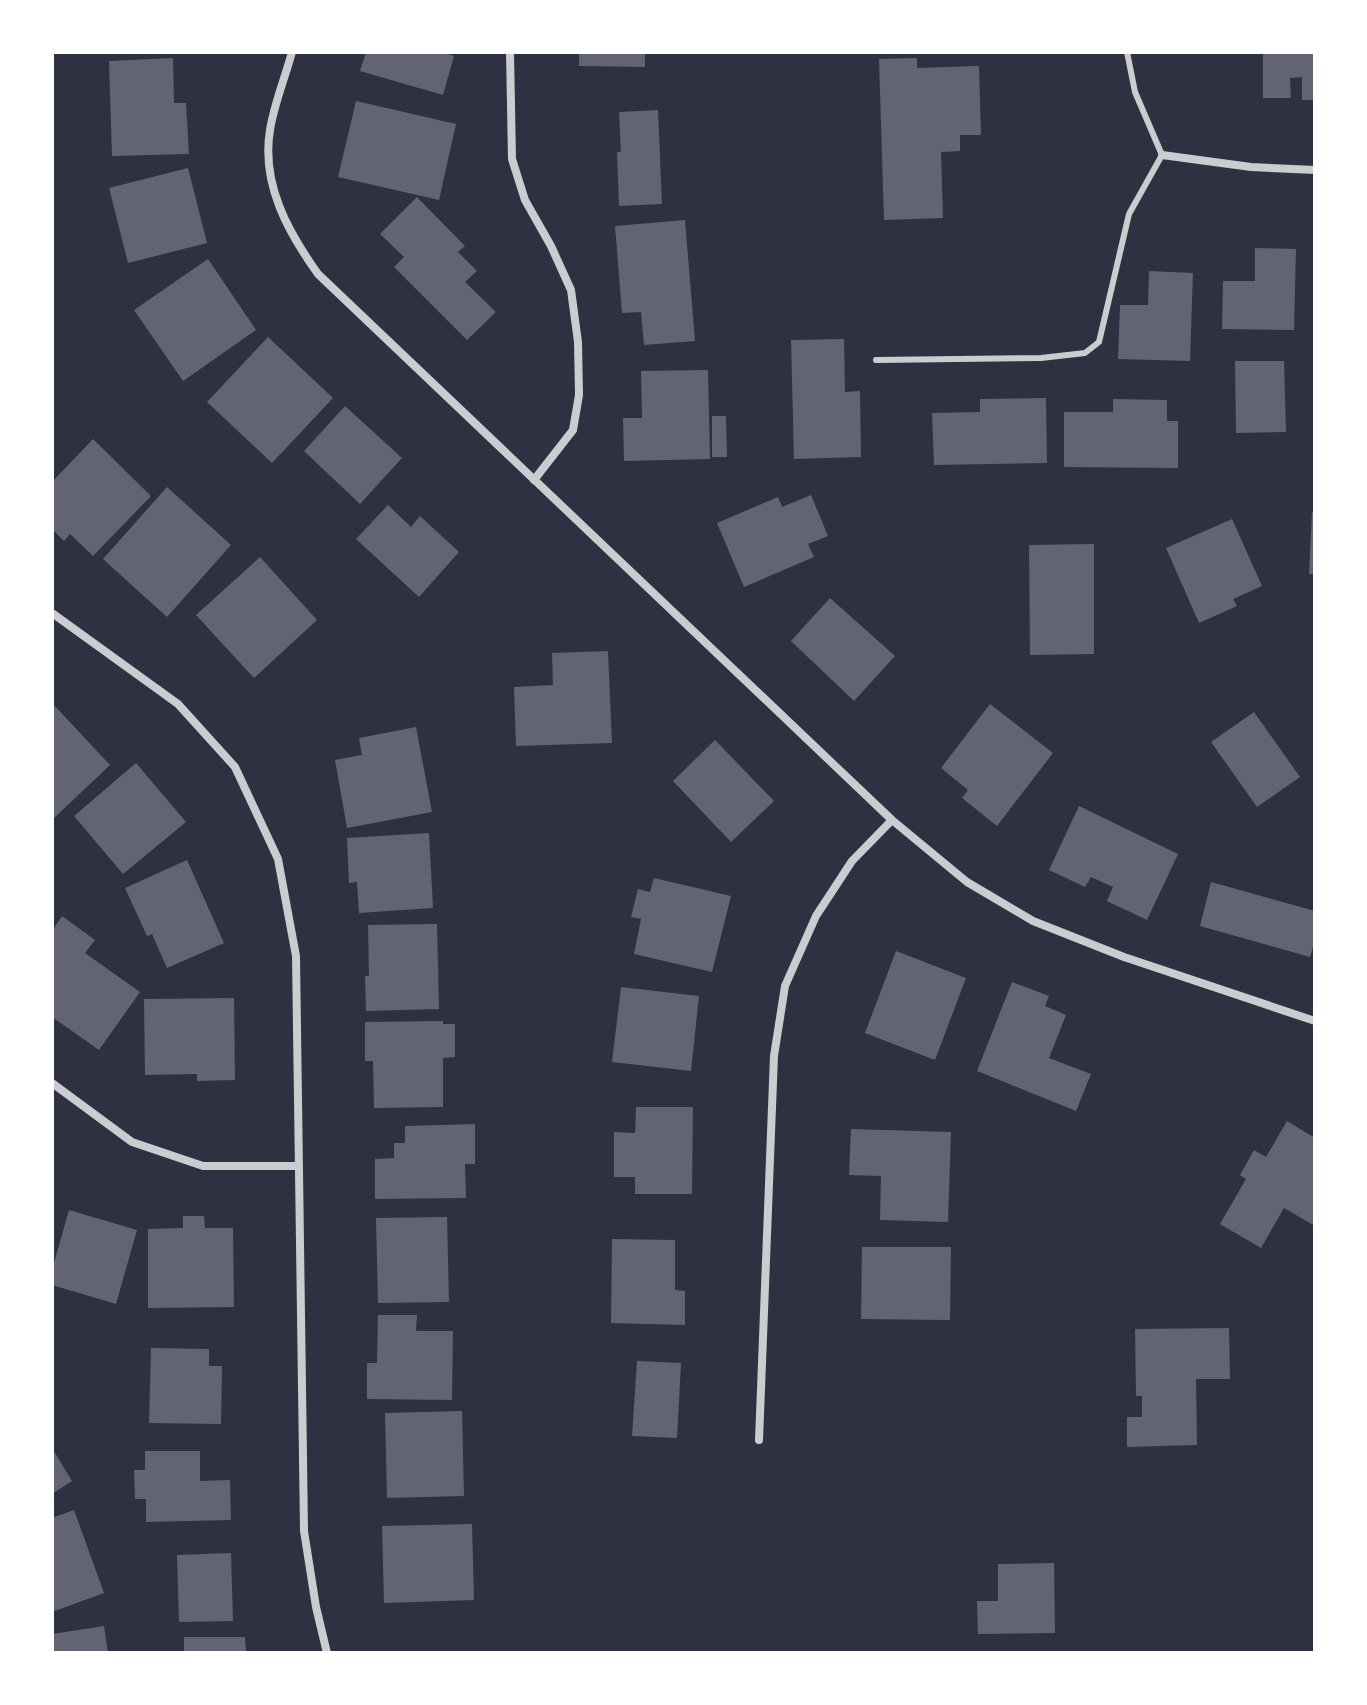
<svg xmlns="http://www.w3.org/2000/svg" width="1367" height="1705" viewBox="0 0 1367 1705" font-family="'DM Sans',sans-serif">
<rect width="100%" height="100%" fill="#2d3142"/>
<path fill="#626471" d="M366,52H442L454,56L443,95L360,71Z
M579,52H645V67L579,66Z
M1263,52H1315V100H1302V77L1290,78L1291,98H1263Z
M173,58L174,103H186L189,154L112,156L109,61Z
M917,58V68L979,66L981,135H960V151L941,152L943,218L884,220L879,59Z
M356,101L456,124L439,200L338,177Z
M658,110L662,204L619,206L617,152H621L619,112Z
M188,168L207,243L128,263L109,188Z
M417,197L465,246L458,252L477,271L465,282L496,312L467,340L394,267L404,257L380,234Z
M685,220L695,341L644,345L641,312L622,313L615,226Z
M1255,248L1296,249L1294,330L1222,329L1223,281H1255Z
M208,259L256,330L183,381L134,310Z
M1149,271L1193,273L1190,361L1118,359L1120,305H1148Z
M268,337L333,398L272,463L207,402Z
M844,339L845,392L860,391L861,457L794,459L791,340Z
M1235,361H1284L1286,432L1236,433Z
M708,370L710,459L624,461L623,418H642L641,371Z
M1046,398L1047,463L934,465L932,413L980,412V399Z
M1113,399L1167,400V421H1178V468L1064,467V412H1113Z
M345,406L402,458L360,504L304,451Z
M712,416H726L727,457H712Z
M93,439L151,496L93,556L70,534L64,541L52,529V482Z
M167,487L231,545L167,617L103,559Z
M811,495L828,536L808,544L814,557L744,587L717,523L778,497L782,507Z
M388,505L411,527L420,516L459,552L419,597L356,539Z
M1312,512L1315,513V574H1309Z
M1232,519L1262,586L1233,599L1237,606L1199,623L1166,548Z
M1094,544V654L1030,655L1029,545Z
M260,557L317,620L254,678L196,615Z
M830,598L895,656L854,701L791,641Z
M608,651L612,743L516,746L514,687L553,685L552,653Z
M52,703L110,765L52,820Z
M990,704L1053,753L997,826L962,798L968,790L941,768Z
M1254,712L1300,777L1257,807L1211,742Z
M416,727L432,812L347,828L335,760L362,755L359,738Z
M715,740L774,801L731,842L673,781Z
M136,763L186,822L123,874L74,816Z
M1079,806L1178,854L1147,920L1107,901L1113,887L1091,877L1085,887L1049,870Z
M429,833L433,908L359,913L357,882L349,883L347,838Z
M187,860L224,943L167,968L152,934L147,936L125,888Z
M654,878L731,896L712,972L634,954L641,919L631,917L638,889L650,892Z
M1211,882L1315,911V941L1310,957L1200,926Z
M62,916L95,940L85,953L140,992L99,1050L52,1017V931Z
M437,924L439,1009L366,1011L365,976H369L368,925Z
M896,951L966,978L935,1060L865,1033Z
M1012,982L1049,996L1045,1006L1066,1015L1049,1058L1091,1074L1076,1111L977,1071Z
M621,987L699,996L691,1071L612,1062Z
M234,998L235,1080L197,1081V1074L145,1075L144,999Z
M443,1021V1024H455V1057L443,1058V1107L374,1108L373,1061H365V1022Z
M636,1107H693L692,1194H635V1177H614V1132L635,1133Z
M1287,1121L1315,1138V1226L1284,1208L1261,1248L1220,1224L1246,1179L1240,1175L1254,1150L1266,1157Z
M475,1124V1164H465L466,1198L375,1199V1159L394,1158V1143H405V1126Z
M851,1129L951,1132L948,1222L880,1220L881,1176L849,1175Z
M69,1210L137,1230L116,1304L52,1285V1270Z
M183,1216H204L205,1228H233L234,1307L148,1308V1229L183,1228Z
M447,1217L449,1302L378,1303L376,1218Z
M612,1239L675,1240V1290L685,1291V1325L611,1323Z
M862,1247H951L950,1320L861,1319Z
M378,1315H417L416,1331H453L452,1400L367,1399V1363H377Z
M1229,1328L1230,1379H1196L1197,1445L1127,1447V1417H1142V1396H1136L1135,1329Z
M151,1348L209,1349V1366H222L221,1424L149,1423Z
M637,1361L681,1363L677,1438L632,1436Z
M462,1411L464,1496L387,1498L385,1413Z
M52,1448L72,1481L52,1494Z
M145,1451H200V1481L230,1480L231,1520L146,1522V1499H135L134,1470H145Z
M74,1510L104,1593L52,1612V1518Z
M472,1524L474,1600L384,1603L382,1526Z
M231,1553L233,1621L179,1622L177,1555Z
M1054,1563L1055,1633L978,1634L977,1601H998V1564Z
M104,1626L108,1653H52V1634Z
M184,1637H245L246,1653H184Z"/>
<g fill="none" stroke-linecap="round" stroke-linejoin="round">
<path stroke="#caccd0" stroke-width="6" d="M876,360L1041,358L1085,353L1099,342L1129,214L1162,155L1135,92L1127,52"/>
<path stroke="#caccd0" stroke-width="8" d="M292,52C285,78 274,104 270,130C261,184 288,232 318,274L892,820L967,882L1033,921L1124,957L1315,1021
M510,52L512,159L525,200L551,246L571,290L578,342L579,395L573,430L534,480
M1162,155L1251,167L1315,170
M52,613L178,704L235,767L278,859L296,956L304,1531L316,1607L327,1653
M52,1083L132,1142L203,1166H299
M759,1440L774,1056L785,986L816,916L852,861L892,820"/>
</g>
<rect width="1367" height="1705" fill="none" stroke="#ffffff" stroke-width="108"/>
</svg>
